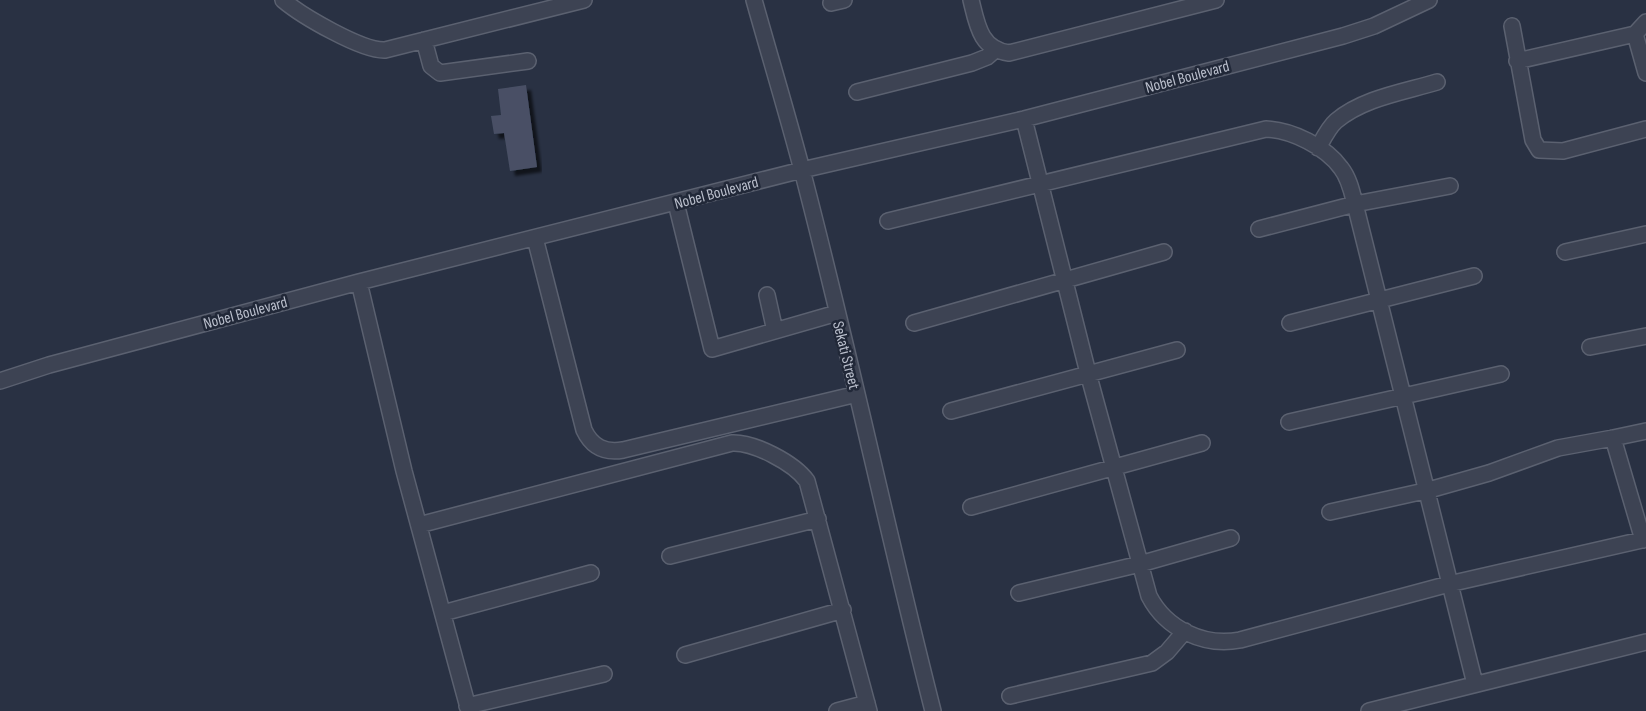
<svg xmlns="http://www.w3.org/2000/svg" width="1646" height="711" viewBox="0 0 1646 711" font-family="'Sofia Sans Condensed',sans-serif">
<defs>
<filter id="shadow"><feDropShadow dx="5" dy="5" stdDeviation="1.5" flood-color="#0009"/></filter>
</defs>
<rect width="100%" height="100%" fill="#293143"/>
<path fill="#485065" filter="url(#shadow)" d="M526,85L537,167L510,171L504,133L494,134L491,116L501,115L498,89Z"/>
<g fill="none" stroke-linecap="round" stroke-linejoin="round">
<defs>
<path id="minor" d="M283,0C302,16 362,51 385,50L584,0
M754,0C770,57 787,113 802,170C849,349 887,531 933,711
M971,0C977,24 980,49 1009,53L1216,0
M831,3L844,0
M1512,26L1533,140L1539,150L1563,151L1646,129
M1635,34L1646,73
M424,40L431,66L440,73L528,61
M1517,61L1635,34L1646,22
M857,92L972,63L987,57L995,50
M1024,119L1088,373L1149,596C1166,629 1204,647 1240,640L1449,584L1646,539
M1318,148C1323,139 1329,127 1336,121C1363,98 1404,92 1437,82
M676,203L712,349L837,313
M888,221L1266,129C1292,130 1326,147 1341,168C1349,178 1352,192 1355,204L1475,684
M1259,229L1355,204L1450,186
M535,238L584,430C592,447 605,453 623,450L857,394
M1565,252L1646,234
M359,282L404,471L469,711
M767,295L775,331
M914,323L1164,252
M1290,323L1474,276
M1590,347L1646,336
M0,381L49,365L359,282L802,170L1024,119L1343,36L1374,26L1429,0
M951,411L1177,350
M1289,422L1501,374
M971,507L1202,443
M1330,512L1429,490L1489,473L1558,448L1613,438
M419,525L732,443C754,442 794,463 807,481L869,711
M1643,540L1613,438L1646,431
M670,556L818,519
M1019,593L1140,564L1231,538
M443,613L591,573
M685,655L843,610
M1010,696L1152,663L1167,652L1185,631
M467,706L604,674
M837,711L867,703
M1369,711L1646,642"/>
</defs>
<use href="#minor" stroke="#5b6170" stroke-width="18"/>
<use href="#minor" stroke="#3d4353" stroke-width="15"/>
</g>
<g text-anchor="middle" stroke-width="5" stroke-linejoin="round" paint-order="stroke">
<g font-size="16" fill="#babfcc" stroke="#212838">
<text transform="translate(1187 76) rotate(-15)" y="6">Nobel Boulevard</text>
<text transform="translate(716 192) rotate(-15)" y="6">Nobel Boulevard</text>
<text transform="translate(245 312) rotate(-15)" y="6">Nobel Boulevard</text>
<text transform="translate(847 355) rotate(76)" y="6">Sekati Street</text>
</g>
</g>
</svg>
